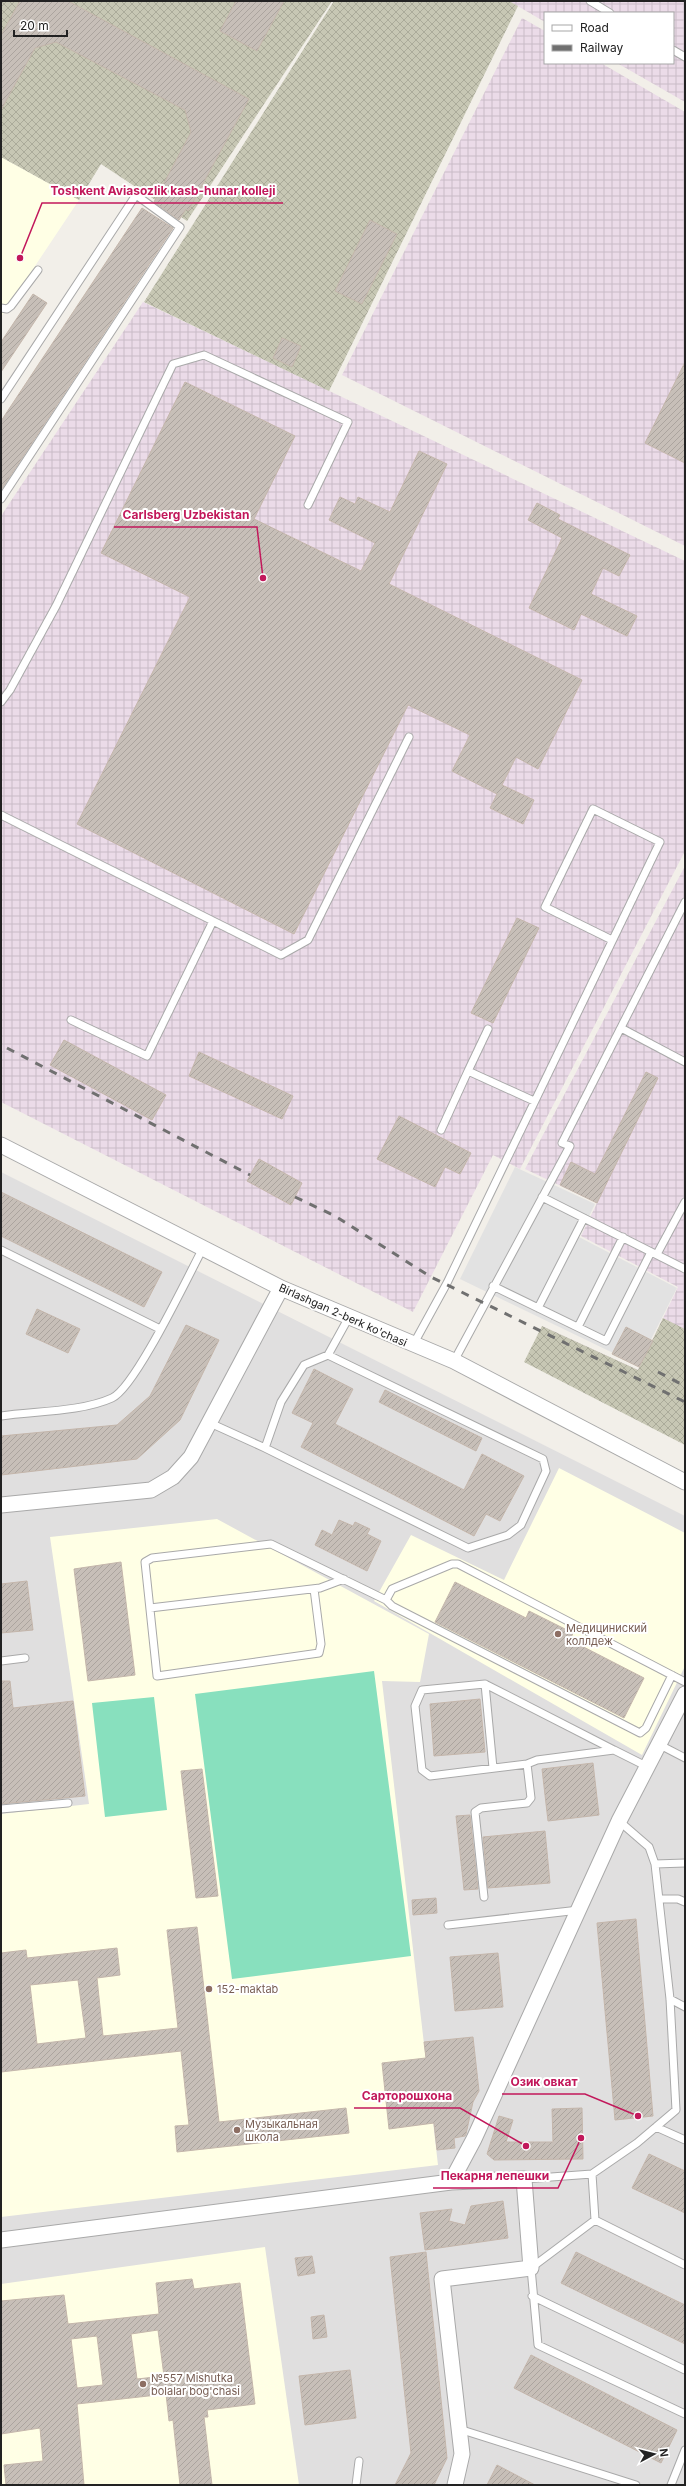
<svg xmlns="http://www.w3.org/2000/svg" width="686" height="2486" viewBox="0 0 686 2486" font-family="Inter,sans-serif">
<defs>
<pattern id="industrial-grid" width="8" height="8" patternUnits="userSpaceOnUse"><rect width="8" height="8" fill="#ebdbe8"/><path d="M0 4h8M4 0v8" fill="none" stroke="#c9bcc7"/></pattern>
<pattern id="construction-cross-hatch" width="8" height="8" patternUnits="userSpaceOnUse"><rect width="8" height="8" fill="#c7c7b4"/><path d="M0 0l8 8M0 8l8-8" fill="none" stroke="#abab9a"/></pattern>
<pattern id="building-hatch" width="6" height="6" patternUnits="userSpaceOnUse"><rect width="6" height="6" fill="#c7bfb8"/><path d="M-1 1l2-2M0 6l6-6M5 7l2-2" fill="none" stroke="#aba49e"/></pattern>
</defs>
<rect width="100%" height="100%" fill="#f2efe9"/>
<path fill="#e0dfdf" d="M1,1172L685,1516V2485H1Z"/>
<path fill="url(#industrial-grid)" d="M509,1H685V102L617,63H673V13H545V22Z
M522,18L545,31V63H601L685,112V546L342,375Z
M143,302L685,561V851L520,1169L493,1155L413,1312L1,1102V516Z
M685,866V1442L542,1326L638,1370L678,1287L581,1236L597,1203L525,1169Z"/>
<path fill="#ffffe5" d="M1,157L79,200L1,317Z
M559,1468L685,1533V1666L642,1755L374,1601L411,1535L504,1580Z
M217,1519L429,1634L420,1682L382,1681L438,2165L1,2217V1814L89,1804L50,1537Z
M265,2247L299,2485H1V2284Z"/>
<path fill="url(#construction-cross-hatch)" d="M1,1H332L187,221L101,164L79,200L1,157Z
M334,1H509L518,6L329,391L144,302Z
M663,1318L685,1329V1445L524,1362L542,1326L638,1370Z"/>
<path fill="#88e0be" d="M374,1671L411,1956L232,1979L195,1694Z
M154,1697L167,1810L105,1817L92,1703Z"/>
<path fill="#e2e2e2" d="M515,1167L595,1204L579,1237L677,1288L638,1365L460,1279Z"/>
<path fill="url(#building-hatch)" stroke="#c4b6ab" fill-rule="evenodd" d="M20,1H68L249,99L188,211L186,209L179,220L154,202L191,132L185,110L56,42L35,48L1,110V35Z
M236,1H284L257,51L220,31Z
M142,208L173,228L1,490V421Z
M370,220L397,234L362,304L335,291Z
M33,294L47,303L1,372V342Z
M282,338L301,346L292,367L273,358Z
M685,362V463L645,443Z
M185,382L295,436L254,519L361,571L375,543L329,520L340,497L355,504L358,497L390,512L419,451L447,464L389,584L582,680L538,769L516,757L502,785L534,800L523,824L490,808L497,794L452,771L470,735L408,705L294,934L77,824L190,597L101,553Z
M537,503L560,515L558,519L630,555L619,576L603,568L591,594L637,616L627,636L581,614L574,630L529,608L562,538L528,520Z
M517,918L539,928L493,1023L471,1013Z
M64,1040L166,1095L152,1120L50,1065Z
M199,1052L293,1096L282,1119L189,1076Z
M646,1072L658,1078L597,1203L560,1185L571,1162L595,1174Z
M399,1116L471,1153L460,1174L445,1167L435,1187L377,1159Z
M259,1159L302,1183L291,1205L247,1181Z
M1,1192L162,1272L144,1307L1,1236Z
M37,1309L80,1329L68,1353L26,1334Z
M186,1325L219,1340L180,1420L137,1459L1,1475V1436L117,1425L150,1396Z
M626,1327L653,1341L639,1367L612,1354Z
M314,1369L353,1389L335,1424L464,1490L482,1454L524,1476L500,1521L486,1514L474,1536L301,1447L313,1423L292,1413Z
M385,1390L482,1438L476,1451L379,1402Z
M339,1520L353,1526L355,1522L370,1529L367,1534L381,1541L367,1571L315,1545L322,1530L332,1535Z
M121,1562L135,1675L88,1681L74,1569Z
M27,1581L33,1630L1,1633V1584Z
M455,1582L526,1618L529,1611L573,1633L570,1640L644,1678L624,1718L435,1622Z
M1,1681H10L13,1708L73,1701L85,1796L1,1804Z
M480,1699L485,1752L434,1756L430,1704Z
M593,1763L599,1815L548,1821L542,1769Z
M202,1769L218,1896L196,1898L181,1771Z
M470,1815L478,1889L464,1890L456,1816Z
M545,1831L550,1883L488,1888L483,1837Z
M436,1898L437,1913L413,1915L412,1900Z
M636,1919L653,2116L615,2120L597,1923Z
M197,1927L219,2122L346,2108L349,2133L177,2152L175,2126L189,2125L181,2051L1,2072V1953L26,1950L27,1958L117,1948L120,1975L97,1978L103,2036L178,2028L167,1930ZM78,1980L86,2038L37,2044L30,1985Z
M498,1953L503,2007L455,2011L450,1957Z
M473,2037L479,2091L473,2102L466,2134L465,2136L454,2138L455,2148L437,2150L434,2123L389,2129L382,2063L426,2058L424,2042Z
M582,2108L583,2159L494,2160L487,2154L499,2116L513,2120L506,2142H553L552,2109Z
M649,2154L685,2171V2213L632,2188Z
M503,2201L508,2238L425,2250L420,2213L452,2209L449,2221L465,2225L471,2206Z
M426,2252L447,2458L434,2485H395L411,2453L390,2257Z
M576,2252L685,2305V2344L561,2283Z
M312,2256L315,2273L298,2276L295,2258Z
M192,2279L194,2289L240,2283L255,2404L207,2410L208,2417H204L212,2485H180L173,2420L169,2421L166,2394L77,2404L84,2485H6L4,2465L43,2461L40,2428L1,2434V2301L64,2295L68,2324L159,2314L156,2283ZM158,2330L164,2376L137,2379L131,2334ZM97,2336L103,2385L77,2388L71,2339Z
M324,2315L327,2337L313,2339L311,2317Z
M531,2355L677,2430L661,2463L514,2388Z
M350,2370L356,2418L305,2425L299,2376Z
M497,2465L535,2485H487Z"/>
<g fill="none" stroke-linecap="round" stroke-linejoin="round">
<defs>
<path id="service" d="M590,1L610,13
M673,50L685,57
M1,308L7,309L11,306L38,270
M1,399L136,195L180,227L1,499
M1,702L10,690L56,606L173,364L204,355L348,422L308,505
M1,815L281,955L308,940L409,737
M71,1020L147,1056L213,921
M621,1028L685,1062
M468,1071L488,1029
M441,1130L468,1071L534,1101
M542,1197L685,1269
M1,1250L160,1329
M657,1254L685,1202
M493,1286L606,1341L651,1252
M538,1308L584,1218
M578,1327L623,1237
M413,1345L447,1283L660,842L593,809L545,907L612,940
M454,1361L570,1146L562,1143L685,902
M1,1416C35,1411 81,1412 112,1398C135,1388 188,1276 203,1248
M210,1423L265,1448L281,1402L304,1365L328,1355L349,1317
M265,1448L468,1548L508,1535L521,1525L546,1471L543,1459L328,1355
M314,1589L321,1644L319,1653L157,1676L145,1562L152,1558L271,1544L386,1600
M150,1608L320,1588L344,1579
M1,1661L25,1658
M672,1675L646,1728L640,1733L392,1606L386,1600L392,1589L452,1564H458L685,1682
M485,1684L493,1768
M660,1745L685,1758
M527,1764L430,1776L422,1770L415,1706L422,1690L485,1684L614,1750
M1,1809L68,1803
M655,1864L685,1863
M484,1897L475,1812L481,1808L527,1803L531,1798L527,1764L537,1760L614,1750L648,1767
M659,1899H678L685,1902
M448,1925L579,1910
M670,1999L685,2007
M656,2127L685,2140
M592,2174L595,2220L685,2265
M524,2179L592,2174L637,2143L676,2110L670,1999L655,1864L649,1847L619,1821
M595,2220L531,2268L538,2345L685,2414
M532,2296L685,2370
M459,2429L636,2485
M356,2485L359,2461
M671,2485L685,2450"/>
<path id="minor" d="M1,1145L281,1288L454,1361L685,1482
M1,1505L151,1490L173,1477L191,1457L281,1288
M451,2182L524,2179L531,2268L442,2279L462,2454L455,2485
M1,2240L451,2182L474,2139L619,1821L685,1694"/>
</defs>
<use href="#service" stroke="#a9a9a9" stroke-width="9"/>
<use href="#minor" stroke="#a9a9a9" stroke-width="17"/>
<use href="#service" stroke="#fff" stroke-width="7"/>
<use href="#minor" stroke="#fff" stroke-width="15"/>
<path stroke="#707070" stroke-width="3" stroke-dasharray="8 8" stroke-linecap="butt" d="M7,1048L250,1175
M295,1197L335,1216L431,1277L685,1402
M658,1372L685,1386"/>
</g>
<g fill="#8d6e63" stroke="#fff" stroke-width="1.5">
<circle cx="558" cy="1634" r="4"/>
<circle cx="209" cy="1989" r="4"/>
<circle cx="237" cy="2130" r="4"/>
<circle cx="143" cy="2384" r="4"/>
</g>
<g text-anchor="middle" stroke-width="4" stroke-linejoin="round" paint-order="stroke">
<g font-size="11" fill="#222" stroke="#fff">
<text transform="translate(343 1315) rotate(24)" y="4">Birlashgan 2-berk ko'chasi</text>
</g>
<g font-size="11" fill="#785e54" stroke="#fff" text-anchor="start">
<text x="566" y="1632">Медициниский<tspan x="566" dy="13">коллдеж</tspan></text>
<text x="217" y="1993">152-maktab</text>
<text x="245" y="2128">Музыкальная<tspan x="245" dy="13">школа</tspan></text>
<text x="151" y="2382">№557 Mishutka<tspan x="151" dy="13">bolalar bog'chasi</tspan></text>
</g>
</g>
<path fill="none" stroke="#c2185b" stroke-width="1.5" d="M20 258L42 203H283M263 578L257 527H114M638 2116L585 2094H502M526 2146L460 2108H354M581 2138L558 2188H433"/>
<g fill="#c2185b" stroke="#fff" stroke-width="1.5">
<circle cx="20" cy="258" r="4"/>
<circle cx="263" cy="578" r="4"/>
<circle cx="638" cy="2116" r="4"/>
<circle cx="526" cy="2146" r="4"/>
<circle cx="581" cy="2138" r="4"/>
</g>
<g font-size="12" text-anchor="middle" font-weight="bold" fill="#c2185b" stroke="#fff" stroke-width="4" stroke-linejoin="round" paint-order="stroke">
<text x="163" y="195">Toshkent Aviasozlik kasb-hunar kolleji</text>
<text x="186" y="519">Carlsberg Uzbekistan</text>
<text x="544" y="2086">Озик овкат</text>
<text x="407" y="2100">Сарторошхона</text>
<text x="495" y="2180">Пекарня лепешки</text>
</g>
<rect width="686" height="2486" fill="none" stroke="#222222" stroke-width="4"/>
<rect x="544" y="12" width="130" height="52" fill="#ffffff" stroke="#a7a7a7"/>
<rect x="552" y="25" width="20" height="6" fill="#ffffff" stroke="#a7a7a7"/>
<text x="580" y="32" font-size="12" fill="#222222">Road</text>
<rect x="552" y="45" width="20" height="6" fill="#707070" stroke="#a7a7a7"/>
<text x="580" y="52" font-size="12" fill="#222222">Railway</text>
<g transform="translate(654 2454) rotate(83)" stroke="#ffffff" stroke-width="3" paint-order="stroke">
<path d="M0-3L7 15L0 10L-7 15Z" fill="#222222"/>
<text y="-6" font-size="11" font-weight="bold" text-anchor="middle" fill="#222222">N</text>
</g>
<path d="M14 30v6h53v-6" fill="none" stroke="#222222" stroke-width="2"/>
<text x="20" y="30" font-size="12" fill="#222222" stroke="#ffffff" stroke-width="3" paint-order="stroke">20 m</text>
</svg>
